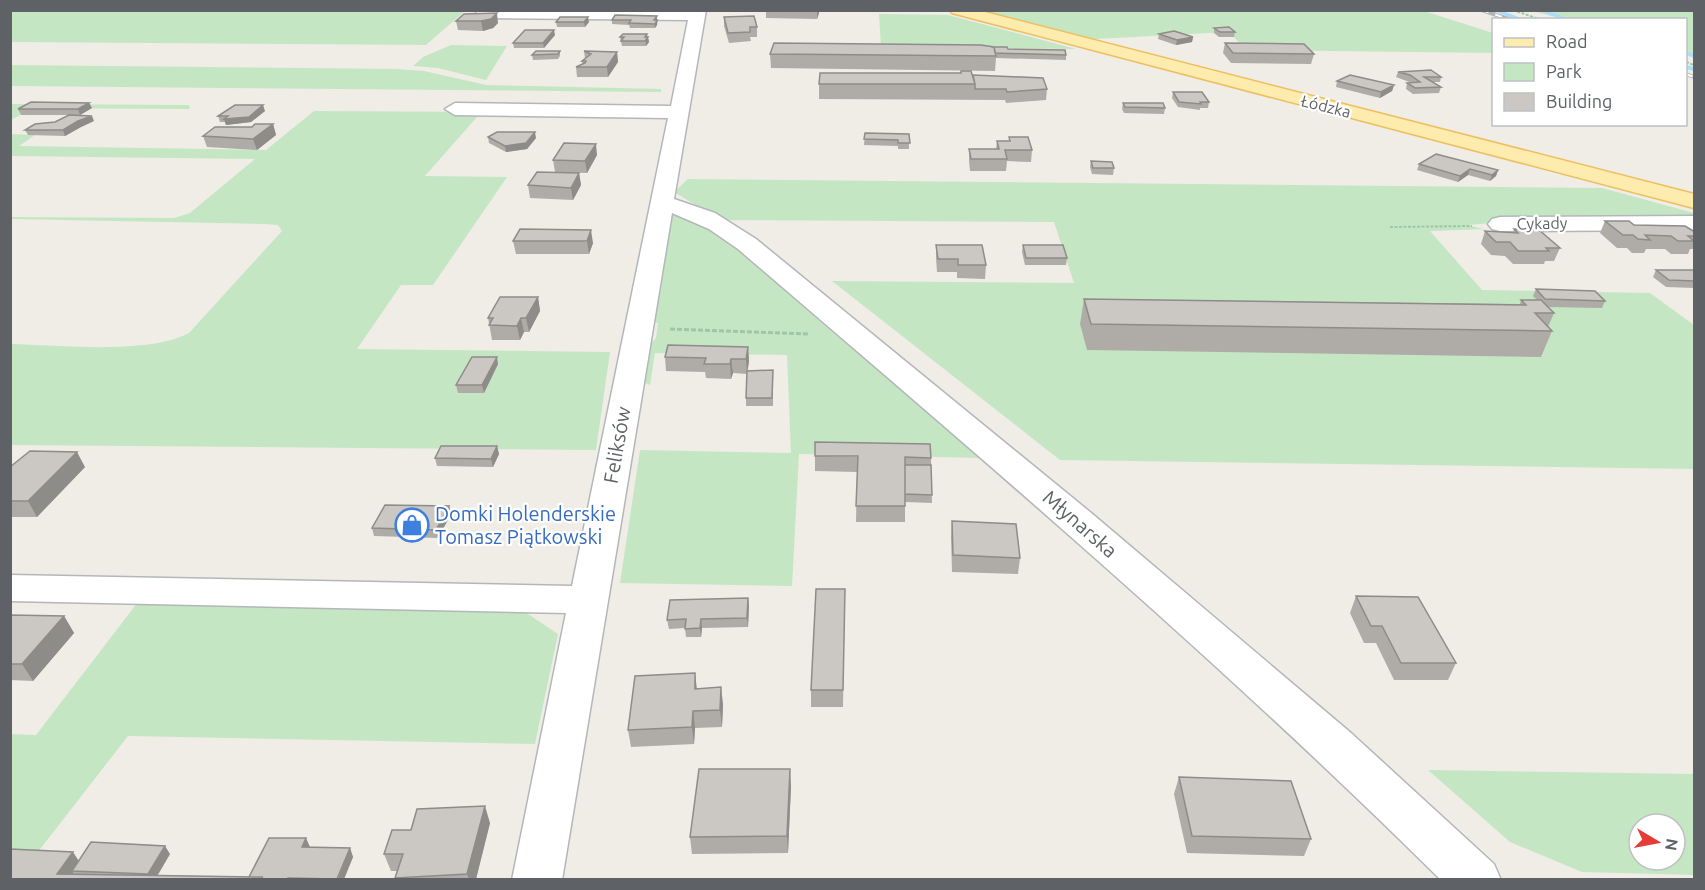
<svg xmlns="http://www.w3.org/2000/svg" width="1705" height="890" viewBox="0 0 1705 890" font-family="Ubuntu,sans-serif">
<rect width="100%" height="100%" fill="#efede6"/>
<path fill="#c5e6c3" fill-rule="evenodd" d="M10,11H516H465L426,45L11,42Z
M982,11H1424L1493,33V53L1246,50L1229,32L1094,39Z
M1532,11H1694V57L1686,54V20L1564,19Z
M879,14L948,15L1076,49L881,47Z
M451,45L507,46L486,80L438,68L413,66L423,57Z
M10,65L397,69L424,71L486,85L661,89V92L11,86Z
M10,104L189,105L190,109L33,108L11,120Z
M314,111L495,112L477,117L425,176L507,177L433,285H401L357,349L610,352L596,450L11,445V344C59,345 148,355 189,333L282,231L278,225L265,224L11,219V217L174,218L190,213L255,159L11,156L10,134L35,135L19,146L266,150Z
M688,179L1602,188L1694,213V220H1527L1468,225L1483,229L1519,228L1430,231L1482,290L1650,293L1694,325V469L1060,460L832,281L1074,283L1054,222L721,220L674,192Z
M671,200C782,276 884,368 984,458L799,454L792,586L620,583L640,450L791,453L787,355L655,353L650,385L643,382L648,347L656,338L658,323L653,322L659,293L661,291Z
M138,602L522,610L558,634L535,744L128,736L34,857L11,858V734L36,735Z
M1428,770L1694,774V875L1582,872L1510,842ZM1639,824H1675V860H1639Z"/>
<g fill="none" stroke-linecap="round" stroke-linejoin="round">
<path fill="#a9dcfd" fill-rule="evenodd" d="M1500,10L1524,19V20H1516L1492,10Z
M1545,10L1571,19V20H1563L1537,10Z
M1686,51L1694,54V58L1686,55Z
M1686,65L1694,67V71L1686,69Z"/>
<defs>
<path id="minor" d="M476,10H706L674,199L715,213L756,239L1090,512L1351,733L1494,864L1501,880H1441C1216,657 978,455 738,249L709,229L672,213L562,880H512L566,613L10,601V575L572,586L668,118L455,115L445,109L455,103L671,106L688,20L482,18L477,16Z
M1694,216V230L1500,231L1492,229L1488,224L1492,219L1500,217Z"/>
<path id="major" d="M950,10H977L1694,194V208L952,13Z"/>
</defs>
<use href="#minor" stroke="#b3b7ba" stroke-width="3"/>
<use href="#major" stroke="#eebf61" stroke-width="3"/>
<path stroke="#9dc7a6" stroke-width="2" stroke-dasharray="3 1.5" stroke-linecap="butt" d="M1513,10L1542,20
M1686,62L1694,65
M1390,227L1472,226"/>
<path stroke="#9dc7a6" stroke-width="3" stroke-dasharray="5 2" stroke-linecap="butt" d="M670,329L809,334"/>
<use href="#minor" fill="#fff" fill-rule="evenodd"/>
<use href="#major" fill="#fdecae" fill-rule="evenodd"/>
<defs>
<path id="rail" d="M1482,10L1511,20
M1686,74L1694,77"/>
</defs>
<use href="#rail" stroke="#b4b5b6" stroke-width="4"/>
<use href="#rail" stroke="#fff" stroke-width="2" stroke-dasharray="7" stroke-linecap="butt"/>
</g>
<path fill="#afaca8" d="M766,10H819V13L817,19L766,18Z
M464,14L498,23L493,28L483,31L458,30L456,21Z
M724,17L757,27V37H750L751,41L729,43L724,26Z
M612,20L658,21L657,25L655,28H630L629,25L612,24Z
M556,22H589L585,27H557Z
M1214,28L1235,32L1234,37H1219L1214,33Z
M647,34L649,42L646,46H622L620,37Z
M1159,34L1193,37L1192,42L1176,45L1158,39Z
M555,35L544,48H514L513,43Z
M1225,43L1314,54L1311,64L1231,63L1223,53Z
M1008,49L1066,55V60L996,58L995,71L771,68L770,54Z
M560,51V56L558,59L533,60L532,55Z
M584,51L617,52L618,62L608,77H577L576,67L582,64V61L585,58Z
M961,71L973,75L1047,89L1046,100L1006,103L1005,100L819,99V84L961,73Z
M1398,72L1441,77L1440,82H1433L1441,87L1439,93L1413,94L1406,89L1407,83H1412L1396,77Z
M1337,81L1394,85L1392,91L1380,98L1336,87Z
M1173,92L1209,102L1208,108H1200V110L1178,107L1172,98Z
M89,103L92,108L80,115H21L18,109Z
M1123,103L1165,108L1164,114L1124,113L1122,109Z
M265,111L251,122L226,125L225,122H220L218,116Z
M94,121L81,127L65,136L28,135L25,130Z
M273,124L276,135L257,150L207,147L203,136Z
M865,133L909,134V149H898V146L864,145Z
M488,137L536,138L527,149L506,152L489,143Z
M1009,137L1032,150L1031,162L1007,161L1006,171H970L969,161V149H996L997,141H1009Z
M597,155L587,173L555,172L553,160Z
M1091,161L1114,168L1113,175L1092,174L1090,167Z
M1419,164L1498,170L1496,176L1490,181L1468,175L1458,182L1417,170Z
M579,173L581,185L573,200L530,198L528,185Z
M1605,221L1695,232V248L1694,249H1690L1688,254H1671L1665,249H1646L1644,253H1632L1627,248H1617L1600,233Z
M520,229L593,243L589,254H516L513,241Z
M1514,229L1560,248L1554,261H1545L1544,264H1513L1505,256L1491,255L1481,244L1485,231L1513,233Z
M936,245L986,265L985,279L957,278V272H937L936,258Z
M1023,245L1067,258L1066,265H1025L1022,252Z
M1656,270H1695V288L1666,287L1653,277Z
M1536,289L1605,301L1602,308L1547,307L1554,313L1548,327L1552,331L1541,357L1087,350L1080,324L1084,299L1520,304L1521,300H1537L1533,296Z
M538,297L540,311L529,332H524L520,340H492L488,318Z
M748,347L749,361L747,374L733,373L731,379L706,378L705,372L666,371L665,357Z
M498,364L484,393H458L456,385Z
M773,370V406H746V398Z
M497,446L499,454L493,467L437,466L435,458Z
M815,456L931,458L932,503L905,502V522H856L857,472L815,471Z
M10,467H85L37,517H10Z
M449,506L451,514L438,538L374,536L372,528Z
M952,521L1020,558L1018,574L952,572L951,537Z
M845,589L843,707H811V690Z
M1356,596L1456,663L1448,680H1394L1376,643H1364L1350,613Z
M748,598L749,606L748,627L702,628L701,637H686L685,628L669,629L667,620Z
M10,615L64,616L74,633L33,681L10,680Z
M697,689L723,704L722,727L695,728L694,744L631,747L628,730Z
M1179,777L1311,839L1304,856L1187,853L1174,794Z
M791,786L788,853L692,854L690,837Z
M490,823L476,879H396L395,878L397,871H391L384,854L411,830Z
M310,847L350,848L353,857L344,879H10L170,854L158,875L249,877Z"/>
<path fill="#8e8c88" d="M817,10H819V13L817,19Z
M497,13L498,23L493,28L483,31L481,21Z
M657,16V25L655,28L654,20Z
M588,17L589,22L585,27L584,22Z
M554,30L555,35L544,48L543,43Z
M647,34V39L648,37L649,42L646,46L645,37Z
M1193,37L1192,42L1176,45L1177,40Z
M617,52L618,62L608,77L607,67Z
M1394,85L1392,91L1380,98L1381,92Z
M89,103L92,108L80,115L78,109Z
M263,105L265,111L251,122L226,125L224,119Z
M92,116L94,121L81,127L65,136L63,130L78,121Z
M273,124L276,135L257,150L253,139Z
M535,132L536,138L527,149L506,152L505,146Z
M596,144L597,155L587,173L585,161Z
M1470,169L1468,175L1458,182L1460,176Z
M1498,170L1496,176L1490,181L1492,175Z
M579,173L581,185L573,200L571,188Z
M591,230L593,243L589,254L587,241Z
M538,297L540,311L529,332L526,318Z
M521,318L524,332L520,340L517,326Z
M748,347L749,361L747,374L746,359Z
M497,357L498,364L484,393L482,385Z
M731,359L733,373L731,379L730,364Z
M497,446L499,454L493,467L491,459Z
M77,452L85,467L37,517L28,501Z
M449,506L451,514L438,538L436,530Z
M748,598L749,606L748,627L747,618Z
M64,616L74,633L33,681L22,664Z
M701,619L702,628L701,637L700,628Z
M695,673L697,690L695,689Z
M721,687L723,704L722,727L720,710Z
M693,711L695,728L694,744L692,727Z
M790,769L791,786L788,853L787,836Z
M485,806L490,823L476,879H469L467,874Z
M306,838L310,847L306,856L302,847Z
M165,846L170,854L155,879H151L148,874Z
M350,848L353,857L344,879H338Z
M73,852L84,869L72,871L77,879L57,874Z"/>
<path fill="#cbc8c3" stroke="#8e8c88" stroke-width="1.5" d="M497,13L491,19L481,21H456L464,14Z
M615,15L657,16L654,20H657L655,24L629,23L631,20H612Z
M754,16L757,27H750V32L728,33L724,17Z
M560,17H588L584,22H556Z
M1229,27L1235,32H1220L1214,28Z
M525,30H554L543,43H513Z
M1174,31L1193,37L1177,40L1159,34Z
M623,34H647L645,37H648L645,41H621L624,37H620Z
M774,43L981,45L994,47L996,56L770,54Z
M1225,43L1304,44L1314,54L1233,53Z
M991,47H1007L1008,49L1065,50L1066,55L995,53L994,47Z
M536,51H560L558,54L532,55Z
M584,51L617,52L607,67H576L585,63L586,61H582L591,54Z
M1431,70L1441,77H1424L1441,87L1415,88L1407,83L1420,82L1410,75L1398,72Z
M961,71H971L975,84H819L820,73H961Z
M973,75L1043,78L1047,89L1007,92L1006,89H975V84Z
M1350,75L1394,85L1381,92L1337,81Z
M1173,92H1202L1209,102H1200L1201,104L1179,102Z
M31,102L89,103L78,109H18Z
M1123,103H1163L1165,108L1125,107Z
M235,105H263L249,117L224,119L228,116H218Z
M69,115L92,116L78,121L63,130H25L35,124L55,122Z
M255,124H273L253,139L203,136L215,127H252Z
M497,132H535L526,143L505,146L488,137Z
M865,133L909,134L910,143H898V140L864,139Z
M1009,137H1028L1032,150H1005L1007,159H971L969,149H999L997,141H1010Z
M564,143L596,144L585,161L553,160Z
M1436,154L1498,170L1492,175L1470,169L1460,176L1419,164Z
M1091,161L1112,162L1114,168H1093Z
M537,172L579,173L571,188L528,185Z
M1605,221H1629L1634,225L1685,226L1695,232V236H1688L1694,241H1678L1671,236L1645,235L1650,240L1638,239L1633,235H1623Z
M520,229L591,230L587,241H513Z
M1514,229L1539,230L1560,248H1546L1549,251H1518L1510,242H1496L1485,231L1518,233Z
M936,245H982L986,265H958V259H938Z
M1023,245H1063L1067,258H1026Z
M1656,270H1695V281L1669,280Z
M1536,289L1595,291L1605,301L1545,299Z
M500,297H538L526,318H521L517,326L489,325L493,318H488Z
M1084,299L1526,305L1521,300H1541L1554,313H1535L1552,331L1091,324Z
M668,345L748,347L746,359H731L730,364H704L706,358L665,357Z
M472,357H497L482,385H456Z
M773,370L772,398H746L747,371Z
M815,442L930,444L931,458L905,457V506H856L858,456H815Z
M441,446H497L491,459L435,458Z
M30,451L77,452L28,501H10V467Z
M905,465H931L932,495L905,494Z
M385,505L449,506L436,530L372,528Z
M952,521L1016,524L1020,558L953,555Z
M816,589H845L843,690H811Z
M1356,596L1418,597L1456,663H1401L1382,626H1371Z
M748,598L747,618L701,619L700,628L685,629L686,619L667,620L670,600Z
M10,615L64,616L22,664H10Z
M695,673V689L721,687L720,710L693,711L692,727L628,730L635,676Z
M699,769H790L787,836L690,837Z
M1179,777L1291,781L1311,839L1192,836Z
M485,806L467,874L395,878L403,854H384L392,830H411L417,809Z
M269,838H306L302,847L350,848L337,879L288,878L287,879H263L262,877H249Z
M91,842L165,846L148,874L72,871Z
M10,849L73,852L57,874L262,877L261,879H10Z"/>
<defs>
<symbol id="shop-ring" viewBox="-11 -11 22 22"><circle r="9.5" fill="#fff" stroke="#3f7fe0" stroke-width="1.5"/><path d="M-5-2.5h2.3a2.7 3.5 0 0 1 5.4 0H5L5.5 6h-11ZM-1.5-2.5h3a1.5 2.3 0 0 0-3 0Z" fill="#3f7fe0"/></symbol>
</defs>
<g fill-rule="evenodd">
<use href="#shop-ring" x="393" y="506" width="38" height="38"/>
</g>
<g text-anchor="middle" stroke-width="4.5" stroke-linejoin="round" paint-order="stroke">
<g font-size="16" fill="#5e6266" stroke="#fff">
<text transform="translate(1326 106) rotate(14)" y="6">Łódzka</text>
<text transform="translate(1542 223) rotate(-1)" y="6">Cykady</text>
</g>
<g font-size="20" fill="#5e6266" stroke="#fff">
<text transform="translate(617 445) rotate(-80)" y="7">Feliksów</text>
<text transform="translate(1080 524) rotate(41)" y="7">Młynarska</text>
</g>
<g font-size="20" fill="#366cbe" stroke="#fff" text-anchor="start">
<text x="435" y="521">Domki Holenderskie<tspan x="435" dy="23">Tomasz Piątkowski</tspan></text>
</g>
</g>
<rect width="1705" height="890" fill="none" stroke="#5e6266" stroke-width="24"/>
<rect x="1492" y="18" width="195" height="108" fill="#ffffff" stroke="#bfc0c2" stroke-width="1.5"/>
<rect x="1504" y="38" width="30" height="9" fill="#fdecae" stroke="#bfc0c2" stroke-width="1.5"/>
<text x="1546" y="48" font-size="18" fill="#5e6266">Road</text>
<rect x="1504" y="63" width="30" height="18" fill="#c5e6c3" stroke="#bfc0c2" stroke-width="1.5"/>
<text x="1546" y="78" font-size="18" fill="#5e6266">Park</text>
<rect x="1504" y="93" width="30" height="18" fill="#cbc8c3" stroke="#bfc0c2" stroke-width="1.5"/>
<text x="1546" y="108" font-size="18" fill="#5e6266">Building</text>
<g transform="translate(1657 842) rotate(100)"><circle r="28" fill="#ffffff" stroke="#bfc0c2" stroke-width="1.5"/>
<path d="M0-4.5L10 22L0 15L-10 22Z" fill="#e53c37"/>
<text y="-9" font-size="16" font-weight="bold" text-anchor="middle" fill="#5e6266">N</text>
</g>
</svg>
